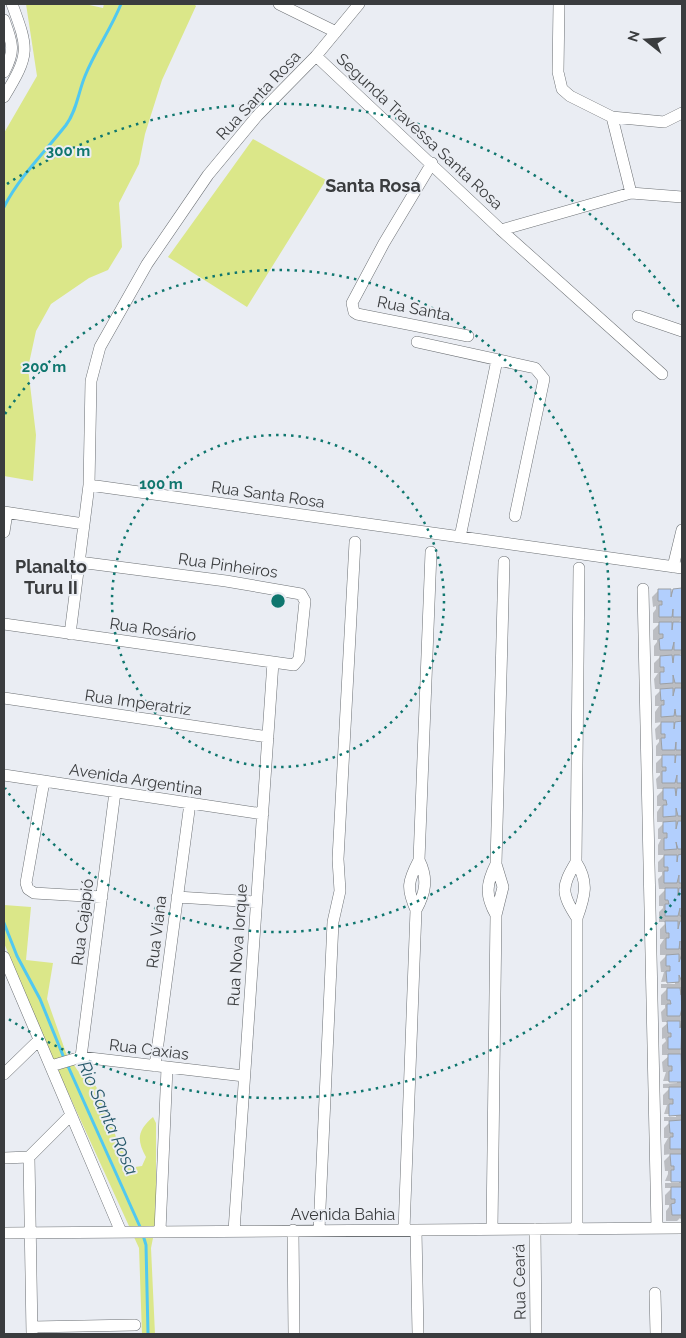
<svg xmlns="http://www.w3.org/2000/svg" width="686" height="1338" viewBox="0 0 686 1338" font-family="Raleway,sans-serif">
<rect width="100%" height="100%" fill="#eaedf3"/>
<path fill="#dbe789" d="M26,4H85L103,8L104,4H194L196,6L162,80L145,134L139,164L119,203L122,247L108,270L89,278L51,304L36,331L28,368L36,435L33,481L4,476V133L37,76Z
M253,139L326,180L247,307L168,257Z
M4,905L31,907L26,960L53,963L47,999L66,1053L78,1071L95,1085L103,1098L118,1143L135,1167L142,1166L146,1157C136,1139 138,1130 153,1117L156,1123V1223L151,1248L155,1334H142L139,1248L60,1075L4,943Z"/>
<path fill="#0003" d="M659,590L670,593L673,590H682V619L678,623H682V653L678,656H682V687L679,689H682V720L680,723H682V988H678V992L682,988V1221L680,1218L677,1221H666V1211L669,1207V1205H665V1195L672,1188H665V1183H679V1181H665L668,1174V1171H665L664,1161L671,1154L664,1155V1145L668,1138H664V1128L671,1121H664V1117H676V1114H664L667,1105H663V1095L670,1088H663V1084L677,1083V1081H663L666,1072H663L662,1062L670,1055H662V1045L666,1041L665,1038L662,1039V1028L669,1022H662L661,1012L665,1008V1005H661V995L668,988H661V984H675V981L661,982L664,972H661L660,962L667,955H660V945L664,939H660V929L667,922H659V912L663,908V906H659V896L666,889H659L658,879L662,875V872H658V862L665,855H658V845L661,839H658V829L665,822H657V812L661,806H657V796L664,789H657L656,779L660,775V773H656V763L663,756H656V746L659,742V739L656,740L655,729L662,722L655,723V712L659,706H655V696L662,689H655L654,679L658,673H654V663L661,656H654V646L657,642V640H653V630L660,623H653V613L656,609V606L653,607L652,597Z"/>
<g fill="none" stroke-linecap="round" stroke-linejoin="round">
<path stroke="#50c8f0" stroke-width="3" d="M4,207C20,176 44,153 66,125C77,110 78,93 85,76C95,51 111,29 121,4
M4,923L17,956L40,999L64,1058
M67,1064L141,1229
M143,1235L146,1245L148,1334"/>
</g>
<path fill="#b2cffd" stroke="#9ca0a5" d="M682,588V617H673V609L672,617H659V605H662V601H658V589H671V597L673,589Z
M659,622H672V630L673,622H682V650H674V642L672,650H660L659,639L663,638V634H659Z
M672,655L673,663L674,655H682V683H675L673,675V683L660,684V672H664V667H660V656Z
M673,688V696L675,688H682V716H676L675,709L674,716L661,717V705H664V700L661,701L660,689Z
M682,721V750H676V742L675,750H662L661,738H665V734H661V722H674V729L675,722Z
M662,755H675V763L676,755H682V783H677V775L675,783H662V771H666V767H662Z
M663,788H675L676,796L677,788H682V816H678L676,808V816L663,817V805H667L666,800H663Z
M676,821V829L678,821H682V849H678L676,842L677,849L664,850V838H667V833H663V822Z
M682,854V883H679V875L677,883H664V871H668V867H664V855H677V862L678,855Z
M665,888H678V896L679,888H682V916H680V908L678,916H665V904H669L668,900H665Z
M665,921H678V929L680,921H682V949H680V941L679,949H666V938H669V933H666Z
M679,954V962L682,954V982L679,975V982L667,983L666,971H670V966H666V955Z
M681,987L682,1016V1008L680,1016H667V1004H671L670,1000H667V988H680L681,995Z
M667,1021H680V1028L682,1021L681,1049H668V1037H671V1033H668Z
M668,1054H681L682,1082H669V1071H672V1066H668Z
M669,1087H682V1115L669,1116V1104H673V1099H669Z
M682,1120V1149H670V1137H673V1133H670L669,1121Z
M670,1154H682V1182H671V1170H674V1166H671Z
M671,1187H682V1215H672L671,1204L675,1203V1199H671Z"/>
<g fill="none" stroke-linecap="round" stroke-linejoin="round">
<defs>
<path id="minor" d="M279,4L336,32
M559,4L558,72L562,89L570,96L612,117L664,122L682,113
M4,20C12,42 16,50 4,72
M316,56L501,230L662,374
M4,97C30,54 29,50 12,4
M612,117L631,193
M432,163L384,243L352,303L354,312L357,314L468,336
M501,230L631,193L682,197
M638,316L682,331
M417,342L535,368L544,379L515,516
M89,485L682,568
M4,512L84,524
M4,532L7,513
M460,537L497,360
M673,567L682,530
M643,589L657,1228
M4,624L294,665L299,659L305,601L301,594L226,581L79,562
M70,634L89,485L91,381L100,347L147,264L208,175L257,116L316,56L359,4
M4,698L268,737
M4,775L263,814
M44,781L26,883L28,889L34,893L102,897
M419,860L431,552
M576,862C589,882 585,896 577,918V1229
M177,897L256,902
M496,915C485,896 486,884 496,864
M577,918C561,893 561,887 576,862L579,568
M4,957L121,1232
M81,1057L115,792
M51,1066L81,1057L244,1076
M155,1066L190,803
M4,1074L39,1040
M29,1157L32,1334
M29,1157L71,1115
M4,1158L29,1157
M492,1229L496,915L503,887L496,864L504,562
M535,1229L536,1334
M293,1230L294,1334
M319,1230L333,922L340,891L338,859L355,542
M404,1230L416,910C426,892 428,878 419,860C408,881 406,888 416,910
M416,1230L418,1334
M160,1231L167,1068
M234,1231L273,662
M4,1233L682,1228
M655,1293L656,1334
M32,1327L135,1325"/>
</defs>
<use href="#minor" stroke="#6c7074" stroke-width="12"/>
<use href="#minor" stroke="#fff" stroke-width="11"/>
</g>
<g fill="none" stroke="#0f766e" stroke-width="2.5" stroke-dasharray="2.5 5">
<circle cx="278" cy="601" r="166"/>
<path d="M5 414A331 331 0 1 1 5 788"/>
<path d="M680 893A497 497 0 0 1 7 1018M7 184A497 497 0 0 1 680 309"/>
</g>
<g text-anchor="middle" stroke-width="4" stroke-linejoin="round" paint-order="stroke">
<g font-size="16" fill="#3a3c3e" stroke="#eaedf3">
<text transform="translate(258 95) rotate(-47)" y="6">Rua Santa Rosa</text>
<text transform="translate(420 131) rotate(43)" y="6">Segunda Travessa Santa Rosa</text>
<text transform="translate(414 308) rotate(11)" y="6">Rua Santa</text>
<text transform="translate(268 494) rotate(8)" y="6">Rua Santa Rosa</text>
<text transform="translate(228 565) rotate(8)" y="6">Rua Pinheiros</text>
<text transform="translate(153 629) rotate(8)" y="6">Rua Rosário</text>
<text transform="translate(138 702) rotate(8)" y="6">Rua Imperatriz</text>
<text transform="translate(136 779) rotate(9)" y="6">Avenida Argentina</text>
<text transform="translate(82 922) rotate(-83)" y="6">Rua Cajapió</text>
<text transform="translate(156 932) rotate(-83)" y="6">Rua Viana</text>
<text transform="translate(237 945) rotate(-86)" y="6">Rua Nova Iorque</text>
<text transform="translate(149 1049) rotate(7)" y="6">Rua Caxias</text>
<text x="343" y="1220">Avenida Bahia</text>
<text transform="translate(519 1282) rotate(-91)" y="6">Rua Ceará</text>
</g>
<g font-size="18" font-weight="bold" fill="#3a3c3e" stroke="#eaedf3">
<text x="373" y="192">Santa Rosa</text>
<text x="51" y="573">Planalto<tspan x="51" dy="21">Turu II</tspan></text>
</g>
<g font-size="18" font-style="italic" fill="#295a6b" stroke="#eaedf3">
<text transform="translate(108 1118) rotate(66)" y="6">Rio Santa Rosa</text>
</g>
</g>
<circle cx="278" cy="601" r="8" fill="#0f766e" stroke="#eaedf3" stroke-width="2.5"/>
<g font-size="15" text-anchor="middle" font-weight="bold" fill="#0f766e" stroke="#eaedf3" stroke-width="4" stroke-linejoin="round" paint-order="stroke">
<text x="68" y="156">300 m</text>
<text x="44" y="372">200 m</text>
<text x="161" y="489">100 m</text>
</g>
<rect width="686" height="1338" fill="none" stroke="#3a3c3e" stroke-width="10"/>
<g transform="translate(646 40) rotate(287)" stroke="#eaedf3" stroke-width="4" paint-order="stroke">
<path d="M0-4L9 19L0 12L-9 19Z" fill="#3a3c3e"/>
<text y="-8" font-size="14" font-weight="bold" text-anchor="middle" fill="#3a3c3e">N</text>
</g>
</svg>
